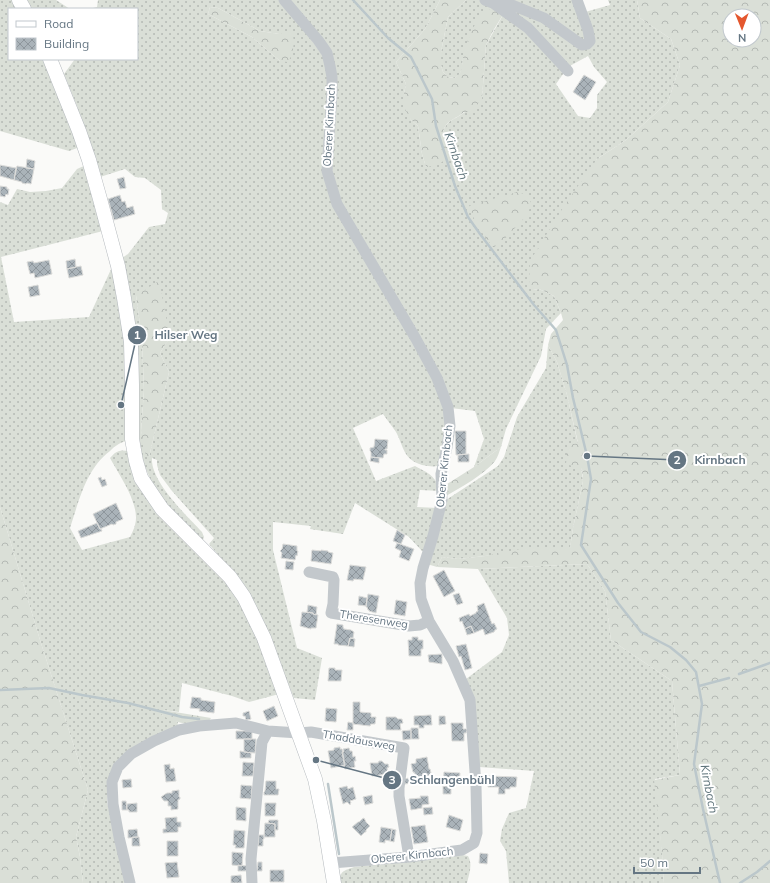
<svg xmlns="http://www.w3.org/2000/svg" width="770" height="883" viewBox="0 0 770 883" font-family="Mulish,sans-serif">
<defs>
<pattern id="grass-dots" width="8" height="8" patternUnits="userSpaceOnUse"><rect width="8" height="8" fill="#dadfd7"/><path d="M2 2h.1M6 6h.1" fill="none" stroke="#b4b9b4" stroke-width="1.8" stroke-linecap="round"/></pattern>
<pattern id="forest-crowns" width="20" height="18" patternUnits="userSpaceOnUse"><rect width="20" height="18" fill="#dadfd7"/><path d="M2 6a3 3 0 1 1 6 0M12 15a3 3 0 1 1 6 0" fill="none" stroke="#b4b9b4"/></pattern>
<pattern id="building-cross-hatch" width="8" height="8" patternUnits="userSpaceOnUse"><rect width="8" height="8" fill="#aab3b9"/><path d="M0 0l8 8M0 8l8-8" fill="none" stroke="#8e969c"/></pattern>
</defs>
<rect width="100%" height="100%" fill="#fafaf8"/>
<path fill="url(#grass-dots)" fill-rule="evenodd" d="M0,0H13L18,9H9V59H45L80,147L69,151L0,131Z
M22,0H56L70,9H28Z
M98,0H281L296,18L325,59L328,77L325,181L434,376L445,408L446,429L438,466C432,467 428,466 422,465C403,459 404,447 396,432C392,426 387,420 383,414L353,428L376,481L415,466C430,474 434,475 441,491L420,490L417,507L438,508L425,550L422,551L409,537L355,503L343,534L310,529L311,526L273,522V550L297,648L322,658L315,700L294,698L269,637L237,577L209,544L214,538L172,491L160,475L157,465V460L152,458C150,481 187,516 202,532L204,537L203,540C176,515 153,494 142,458C140,452 139,445 138,439L122,258L128,254L149,227L165,224L168,213L162,209L161,190L145,178L135,177L125,169L100,177L88,138L77,106L64,74L75,59H137V9H89L97,7ZM210,7L218,8L260,31L279,34L280,61L252,37L208,14ZM136,295L170,337L160,353L169,372L149,457L141,431L144,390L142,340Z
M285,0H440L425,29L396,62L406,84L404,93L411,120L418,126L422,154L426,167L449,149L443,131C449,120 449,122 459,116C467,111 475,104 482,98L486,45L504,13L463,58L462,69L459,75L455,78L448,77L443,72L441,65V52L448,17L466,0H573L578,14L610,5L608,0H637L640,18L671,39L680,65L668,102L626,140L597,159L533,290L539,289L554,296L561,313L546,329L541,356L506,429L501,447L474,467L484,439L475,411L451,408L342,208L330,178V59ZM588,56L594,67L607,82L597,95V108L590,118L578,116L556,84L568,67Z
M86,165L103,231L1,257L14,322L89,317L113,265L125,342L126,441C119,443 115,446 110,451C86,469 79,501 70,528L82,550L130,537C132,533 134,529 135,525C141,505 119,475 110,458C115,452 119,449 128,451L134,473L213,564L238,599L257,638L279,694L249,702L232,696L182,683L179,712L163,710L162,715L178,722L177,729L145,742L108,787L107,802L126,883H83L80,857L76,837L88,790L40,640L0,507V202L8,205L17,189L30,192L46,191L62,188L77,169Z
M548,345L557,362L567,395L578,444L583,481L573,528L570,549H554L485,556L458,559L442,557L437,567L427,564L446,500L498,466L504,457L517,417L546,368Z
M587,564L605,591L611,640L672,681L680,775L655,779L664,872L663,883H509L506,851L500,841L502,829L509,813L526,808L534,771L479,767L466,679L502,652L509,635L507,618L478,569Z
M462,855L468,856C473,864 469,874 467,883H339C340,871 343,871 354,867Z"/>
<path fill="url(#forest-crowns)" fill-rule="evenodd" d="M440,0H466L448,17L441,52V65L443,72L448,77L455,78C463,72 461,68 463,59C464,48 473,26 479,18C483,13 489,9 495,6L504,13L493,31L486,45L482,98L472,112H464C460,116 456,117 452,120C447,122 445,127 443,131C447,143 454,156 439,164C435,166 430,166 426,167L422,154L418,126L411,120L405,109L404,93L406,84L396,62L425,29Z
M637,0H770V883H663L664,872L654,780L680,775L672,681L611,640L605,591L587,564L478,569L437,567L442,557L458,559L485,556L530,547L554,549L570,548L573,528L583,481L582,469L566,464L568,445L578,443L567,395L557,362L548,345L551,334L563,320L561,313L554,296L539,289L533,290L529,287L530,261L566,203L597,159L626,140L668,102L680,65L671,39L640,18ZM730,16H754V40H730Z
M210,7L218,8L260,31L279,34L288,31L293,34C294,45 294,52 288,62L280,61L252,37L208,14Z
M517,192L528,195L531,203L528,214L499,245L493,247L477,226L469,206Z
M159,281L170,337L160,353L169,372L149,457H146L141,431L144,390L142,340L136,295Z
M501,447C499,452 498,457 495,461C484,475 461,487 446,496L444,486L474,467Z
M0,507L40,640L88,790L76,837L80,857L83,883H0Z
M163,710L211,718L208,722C204,723 199,724 195,724C184,724 167,721 160,713Z"/>
<g fill="none" stroke-linecap="round" stroke-linejoin="round">
<path stroke="#bbc7cb" stroke-width="2.5" d="M353,0L388,38L411,57L432,99L436,126L455,186L468,217L480,234L534,305L556,330L567,365L573,398L587,456L591,479L581,545L618,603L641,632L670,647L686,660L696,672L702,704L694,764L703,809L720,883
M739,674L770,663
M699,686L729,678
M0,690L49,688L82,695L128,703L182,717L199,719
M328,784L339,854
M740,883L757,872L770,861"/>
</g>
<path fill="url(#building-cross-hatch)" stroke="#dcdcda" d="M584,75L596,82L585,100L573,92Z
M27,159L35,161L34,169L26,168Z
M0,165L16,168L14,180L0,176Z
M17,166L34,169L31,184L27,183L26,184L22,183V182L14,180Z
M124,177L126,188L120,189L117,179Z
M0,186L7,187V189H9L8,195L6,194L5,197L0,196Z
M120,195L122,202L125,201L127,208L133,206L135,214L114,220L108,199Z
M75,259L76,267L67,269L66,261Z
M49,260L52,274L35,278L34,273L30,274L27,262L33,261L34,263Z
M81,266L83,275L69,278L67,269Z
M38,285L40,295L30,297L28,287Z
M455,431H466V454L456,455Z
M375,439L388,440L387,449H385V450H387V454H384L383,458L371,457V452L370,451V448L374,447Z
M469,454V462H458V455Z
M371,457L379,458V463L370,461Z
M101,477L102,480L105,479L107,485L102,487L98,478Z
M116,503L123,519L116,522V524L113,525L112,524L100,529L93,514Z
M97,523L100,529H101L102,531L81,538L78,531Z
M397,530L405,535L401,544L393,541Z
M397,543L414,549L409,561L399,557L401,551L395,548Z
M283,544L297,546V551H298L297,556L296,555L295,560L281,558L282,553L280,551L282,549Z
M312,550L321,551V550L328,551V552L333,553L331,564L311,561Z
M286,561L294,562L293,570L285,569Z
M350,565L366,567L363,580L354,579L353,581L347,580Z
M444,570L455,591L444,597L433,576Z
M459,593L463,603L457,605L453,595Z
M368,594L379,596L376,613L369,611V610H368L367,607H366Z
M359,596L367,598L366,606L358,605Z
M396,600L407,602L405,616L394,614Z
M484,603L492,624L494,623L497,629L495,630L494,632L485,635L483,629L474,633L471,626L465,629L462,621L460,622L459,618L469,614L470,616L476,613V612L478,611L477,606Z
M308,605L317,607L316,615L313,614V613L307,612Z
M302,612L313,613V614L318,615L316,628H311V629L300,626Z
M337,624L343,625V627L344,629L351,630L354,632L353,638H350L348,646L338,645V644H334Z
M471,626L474,633L467,635L465,629Z
M412,637H418V640H423V649H421V656H409L408,640H412Z
M350,638L355,639L354,647L348,646Z
M466,644L472,668L465,670L461,656L459,657L456,646Z
M442,654V664L429,662L428,655Z
M329,668H335V670H342L341,681H328Z
M192,697L201,698V700L215,702L214,713L199,711L200,709L190,708Z
M353,702H360V712L371,713V717H376L375,724H371L370,726L353,724Z
M274,706L278,716L267,721L263,711Z
M326,708L337,709L336,722L325,721Z
M249,711L251,719L246,720L245,716H243V713Z
M431,715L432,725H424V728H419V725H414V716Z
M439,716H445L446,724L439,725Z
M386,717H396L398,719H402L403,723L400,724L401,730H386Z
M348,722L353,723V730H347Z
M451,723H463V729H466L467,730L466,733H464V741H452Z
M411,728H418L419,739H411Z
M411,730V739L403,740L402,731Z
M236,731H252V739H236Z
M244,739H256L255,753L244,752Z
M340,747V749H342L345,765L331,768L328,751L334,750V748Z
M349,748L350,751H352L353,757L355,756L356,761H354L355,767L345,769L342,752H344L343,749Z
M240,751L251,753V758H240Z
M427,757L429,769H430L431,773L427,777L414,779L415,773L413,772L411,764L416,763V759Z
M379,761H382L385,764H388L389,767L387,768L388,774L372,776L370,763H378Z
M243,762L254,763L253,776H242Z
M170,764V769L174,768L176,781L166,782L164,765Z
M444,772L460,773L459,785H452L451,786H443Z
M488,776L517,777L516,787H510V789H505V794H498L499,787H488Z
M414,777V779H418V782L405,784L404,779Z
M131,779L132,787L123,788L122,780Z
M266,781H276V789H279L278,795H264V792L265,791Z
M241,785L252,786L251,799L240,798Z
M347,786L348,789L353,787L356,799L350,801L351,802L350,805L347,802L343,804L339,788Z
M443,786H451V794H443Z
M179,790V797H180V799L178,800V809L171,810V806H168V801H164L161,797L167,793H172V791Z
M372,795L373,803L365,805L363,797Z
M420,796H428L429,804L422,805V808L411,810L409,799L421,798Z
M122,801H126L127,810H122Z
M137,803V812H129V810H127V804Z
M265,803H276L275,816H265Z
M236,807L246,808V821L236,820Z
M432,807L433,814L424,815L423,808Z
M449,815L463,820L460,831L446,827Z
M177,817V822H181V827H178V832L163,833V829H166L165,818Z
M364,818L366,822L370,826L366,830V832H365L361,836L352,827L358,822H359L362,819Z
M269,820H278V830H275V824L268,823Z
M265,823L275,824V837H264Z
M425,825L428,842L414,844L411,827Z
M381,827L392,829L390,841L385,840V843L379,842Z
M137,829L138,837L128,838V830Z
M392,829L396,830L394,842L390,841Z
M234,830L245,831L244,848H235L236,845H233Z
M259,835H264V839H263V846H258Z
M132,837H139L140,846H132Z
M167,841H178V856H167Z
M232,852L243,853L242,866L232,865Z
M480,853L488,854L487,864L479,863Z
M177,862L179,877L167,878L165,863Z
M258,862H262V871H257Z
M238,865L247,866L246,871H238Z
M270,870H284V882H270Z
M241,875L242,883H231V876Z"/>
<g fill="none" stroke-linecap="round" stroke-linejoin="round">
<defs>
<path id="major" d="M19,0L24,9
M50,59L79,131L89,160L100,199L118,266L124,298L131,342L132,385V439L136,461L141,478L162,509L230,577L244,597L264,638L315,779L324,821L334,883"/>
</defs>
<use href="#major" stroke="#b5babe" stroke-width="15"/>
<path stroke="#c3c8cc" stroke-width="11" d="M284,0L318,40L327,53L330,66L332,77V92L327,171L337,204L416,339L437,378L448,407L450,426L447,447L441,474L442,500L433,536L423,568L420,583L421,599L429,621L453,661L470,700L476,786L477,833L474,843L462,850L409,857L331,863
M485,0L493,3H507L544,18L582,45L587,44L590,41L588,30L577,0
M493,3L528,28L568,71
M309,572L333,577L334,580L333,604L331,613L409,626L420,625L429,621
M130,883L119,837L113,804L112,782L118,767L131,754L154,741L179,730L199,726L236,723L268,731L299,733L311,732L404,748L399,788V796L409,857
M252,883L251,859L262,742L268,731"/>
<use href="#major" stroke="#fff" stroke-width="14"/>
</g>
<g text-anchor="middle" stroke-width="4" stroke-linejoin="round" paint-order="stroke">
<g font-size="11" fill="#657683" stroke="#fff">
<text transform="translate(329 125) rotate(-87)" y="4">Oberer Kirnbach</text>
<text transform="translate(444 466) rotate(-84)" y="4">Oberer Kirnbach</text>
<text transform="translate(374 619) rotate(9)" y="4">Theresenweg</text>
<text transform="translate(359 740) rotate(10)" y="4">Thaddäusweg</text>
<text transform="translate(412 855) rotate(-6)" y="4">Oberer Kirnbach</text>
</g>
<g font-size="12" font-style="italic" fill="#60757c" stroke="#fff">
<text transform="translate(456 156) rotate(71)" y="4">Kirnbach</text>
<text transform="translate(709 789) rotate(79)" y="4">Kirnbach</text>
</g>
</g>
<path fill="none" stroke="#657683" stroke-width="1.5" d="M121 405L137 335M587 456L677 460M316 760L392 780"/>
<g fill="#657683" stroke="#fff" stroke-width="1.5">
<circle cx="121" cy="405" r="4"/>
<circle cx="587" cy="456" r="4"/>
<circle cx="316" cy="760" r="4"/>
<circle cx="137" cy="335" r="10"/>
<circle cx="677" cy="460" r="10"/>
<circle cx="392" cy="780" r="10"/>
</g>
<g font-size="12" text-anchor="middle" font-weight="bold" fill="#fff">
<text x="137" y="339">1</text>
<text x="677" y="464">2</text>
<text x="392" y="784">3</text>
</g>
<g font-size="12" text-anchor="middle" font-weight="bold" fill="#657683" stroke="#fff" stroke-width="4" stroke-linejoin="round" paint-order="stroke">
<text x="186" y="339">Hilser Weg</text>
<text x="720" y="464">Kirnbach</text>
<text x="452" y="784">Schlangenbühl</text>
</g>
<rect x="8" y="8" width="130" height="52" fill="#ffffff" stroke="#c1c8cd"/>
<rect x="16" y="21" width="20" height="6" fill="#ffffff" stroke="#c1c8cd"/>
<text x="44" y="28" font-size="12" fill="#657683">Road</text>
<rect x="16" y="38" width="20" height="12" fill="url(#building-cross-hatch)" stroke="#c1c8cd"/>
<text x="44" y="48" font-size="12" fill="#657683">Building</text>
<g transform="translate(742 28) rotate(179)"><circle r="19" fill="#ffffff" stroke="#c1c8cd"/>
<path d="M0-3L7 15L0 10L-7 15Z" fill="#e4572e"/>
<text y="-6" font-size="11" font-weight="bold" text-anchor="middle" fill="#657683">N</text>
</g>
<path d="M634 867v6h66v-6" fill="none" stroke="#657683" stroke-width="2"/>
<text x="640" y="867" font-size="12" fill="#657683" stroke="#ffffff" stroke-width="3" paint-order="stroke">50 m</text>
</svg>
